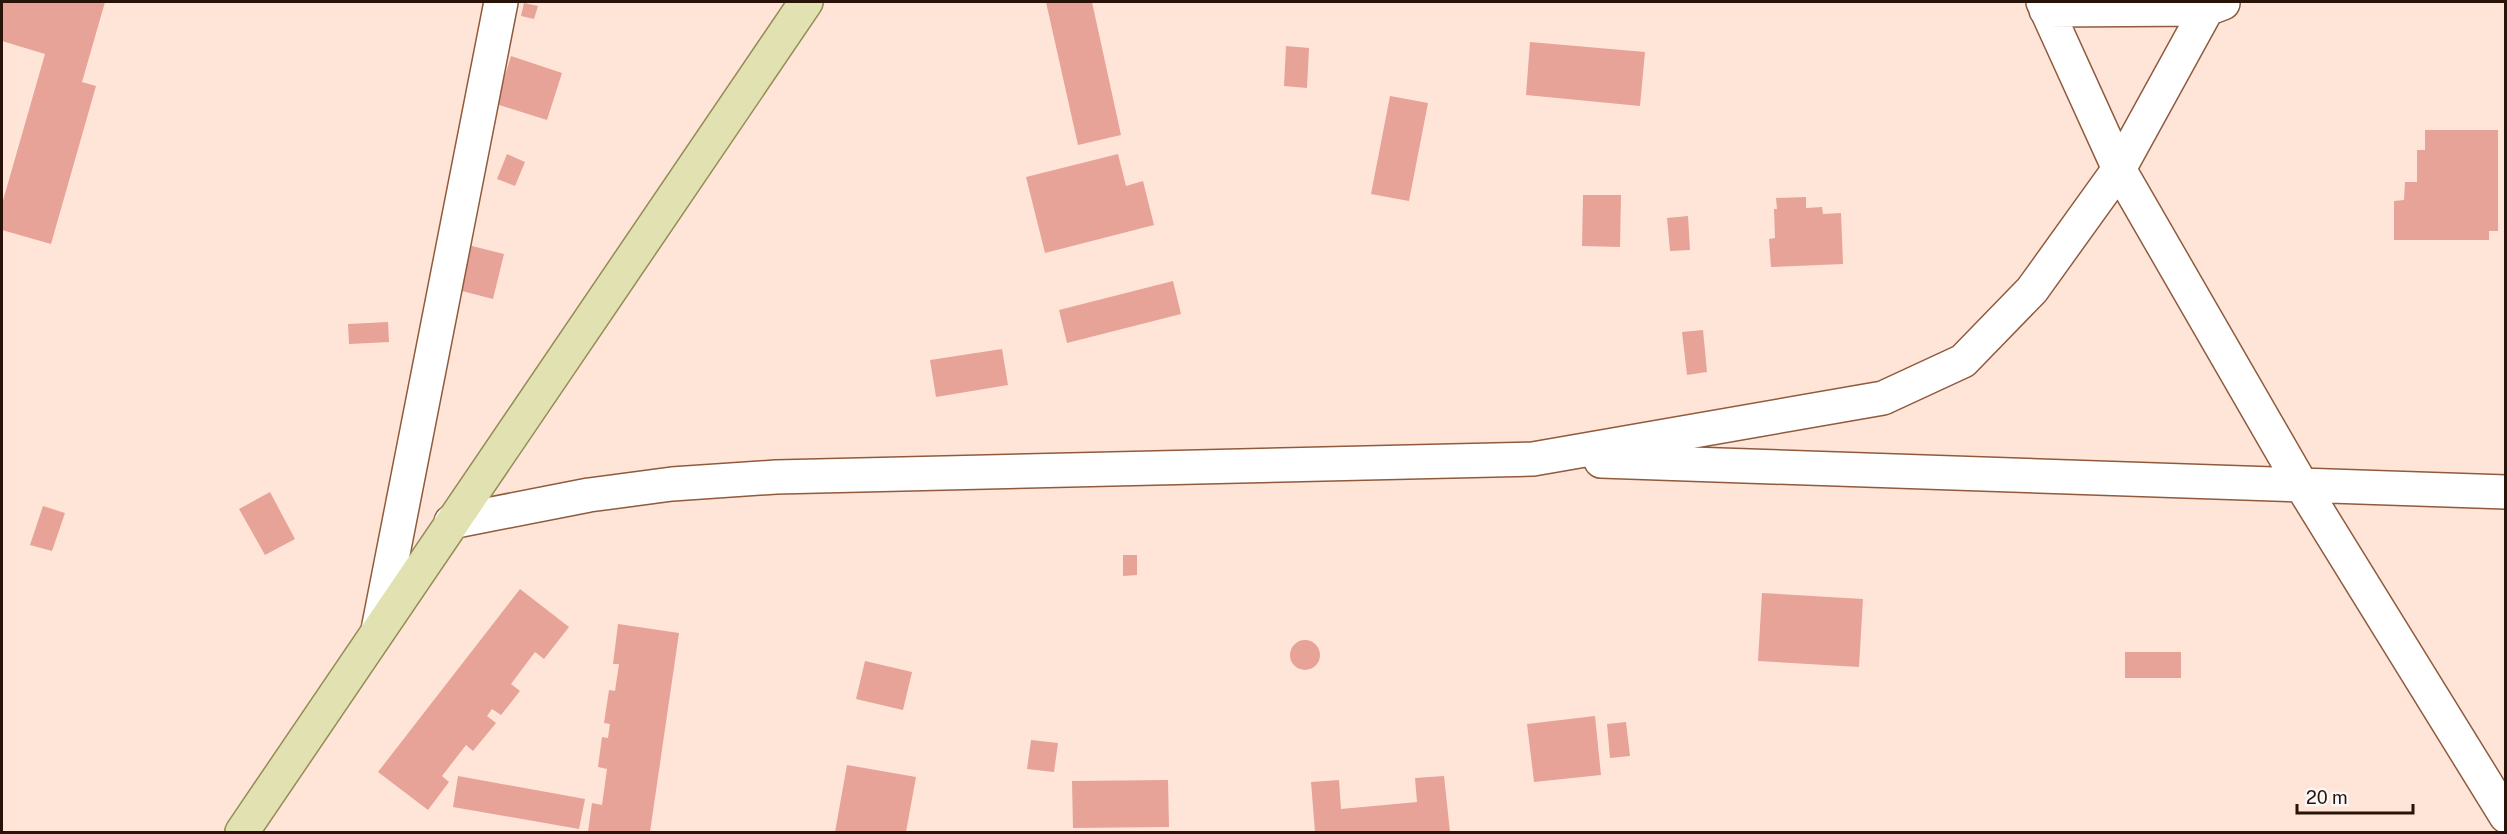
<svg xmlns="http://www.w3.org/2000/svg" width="2507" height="834" viewBox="0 0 2507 834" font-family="'Public Sans',sans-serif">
<rect width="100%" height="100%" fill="#fee5d8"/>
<path fill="#e7a398" d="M2,2H105L82,82L96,86L51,244L2,230V204L45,54L2,41Z
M1046,2H1092L1121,135L1078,145Z
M524,3L538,6L534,19L521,16Z
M1530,42L1645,52L1640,106L1526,95Z
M1286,46L1309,48L1307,88L1284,86Z
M511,56L562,73L547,120L496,104Z
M1390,96L1428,103L1409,201L1371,194Z
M2425,130H2498V231H2489V240H2394V201L2404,200L2405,182H2417V150H2425Z
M507,154L525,162L515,186L497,179Z
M1118,154L1126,186L1143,181L1154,225L1045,253L1026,177Z
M1583,195H1621L1620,247L1582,246Z
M1806,197V208L1822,207L1823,214L1841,213L1843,264L1771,267L1769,239L1775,238L1774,209H1777L1776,198Z
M1688,216L1690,250L1670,251L1667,218Z
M468,245L504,254L493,299L458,290Z
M1173,281L1181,314L1067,343L1059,310Z
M388,322L389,342L349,344L348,324Z
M1703,330L1707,372L1687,375L1682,332Z
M1002,349L1008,385L936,397L930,360Z
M270,492L295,539L265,555L239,509Z
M43,506L65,513L52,551L30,545Z
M1123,555H1137V575L1123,576Z
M520,589L569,627L544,659L535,652L511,684L520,691L501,715L492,709L487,716L496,723L473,751L466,745L442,776L449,782L428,810L378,772Z
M1762,593L1863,599L1859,667L1758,661Z
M618,624L679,633L650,832H588L592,803L602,805L607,769L598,767L602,737L608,738L610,724L604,723L609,690L615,691L619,664H613Z
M1290 655a15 15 0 1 1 30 0a15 15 0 1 1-30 0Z
M2125,652H2181V678H2125Z
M865,661L912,672L903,710L856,699Z
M1595,716L1601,775L1534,782L1527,724Z
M1626,722L1630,756L1610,758L1607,724Z
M1031,740L1058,743L1054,772L1027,769Z
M847,765L916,777L906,832H835Z
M458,776L585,799L579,829L453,807Z
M1444,776L1450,832H1315L1311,782L1339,780L1341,809L1417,802L1415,778Z
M1168,780L1169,827L1073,828L1072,781Z"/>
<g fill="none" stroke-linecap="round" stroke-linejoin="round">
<defs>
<path id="street" d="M2043,2L2119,169L2302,486L2506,816
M2046,10L2207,9L2223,3
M1601,461L2506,492
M451,522L589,495L672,484L776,477L1533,459L1883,398L1963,361L2032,290L2119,169L2207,9
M378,630L501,2"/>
<path id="primary" d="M242,832L806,2"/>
</defs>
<use href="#street" stroke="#905a3d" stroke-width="36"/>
<use href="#primary" stroke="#948c55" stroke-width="36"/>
<use href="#street" stroke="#fff" stroke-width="33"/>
<use href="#primary" stroke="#e1e1b2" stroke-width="33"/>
</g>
<rect width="2507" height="834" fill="none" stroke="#291308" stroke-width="6"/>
<path d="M2297 804v9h116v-9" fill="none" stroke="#291308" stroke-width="3"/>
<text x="2306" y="804" font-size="18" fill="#291308" stroke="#f8f8f8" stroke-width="4.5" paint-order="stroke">20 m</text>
</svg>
